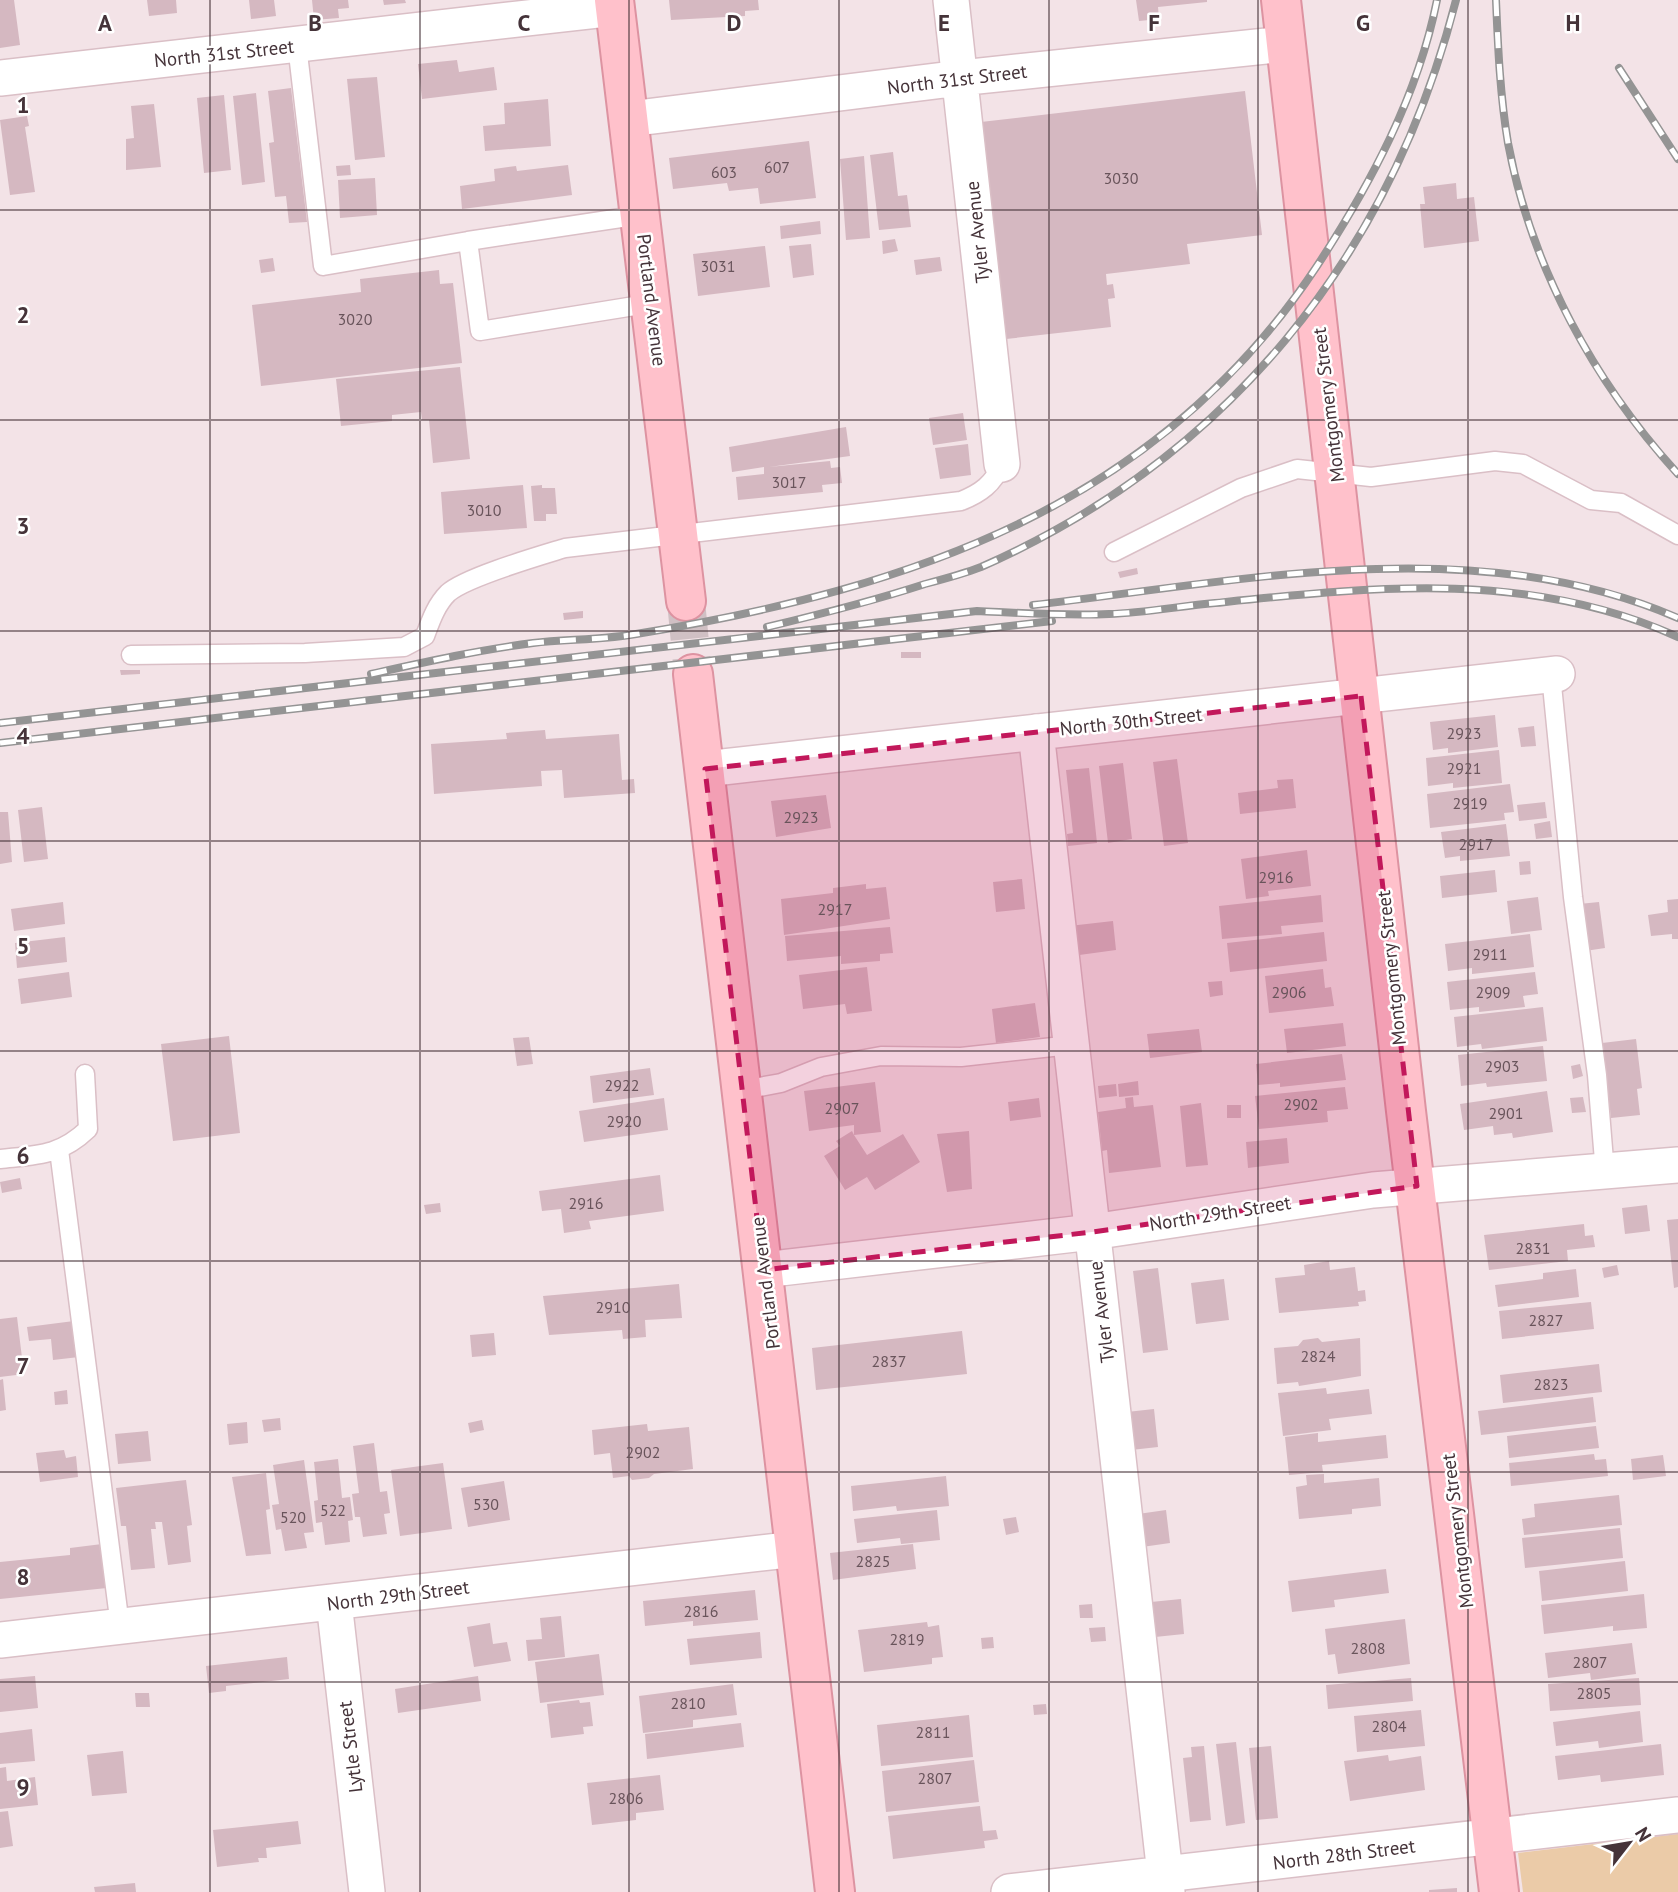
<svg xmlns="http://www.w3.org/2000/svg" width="1678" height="1892" viewBox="0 0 1678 1892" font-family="'PT Sans',sans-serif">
<rect width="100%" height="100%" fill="#f3e3e7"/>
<path fill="#ebcba8" d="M1678,1834V1892H1523L1518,1853Z"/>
<path fill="#d5b8c1" d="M0,0H14L20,45L0,48Z
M147,0H176L177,13L149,16Z
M249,0H274L276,16L251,19Z
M312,0H348L349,8L338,9L339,18L314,20Z
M383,0H405L406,3L384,5Z
M669,0H758L759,10L745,11V16L671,20Z
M1136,0H1207V2L1158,7L1159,19L1139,21Z
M457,60L459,72L494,67L497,90L422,99L418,64Z
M377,77L385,157L355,160L347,79Z
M291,88L307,222L289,223L286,196L275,197L269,143L274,142L268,91Z
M1245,91L1262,235L1187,244L1190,264L1106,274L1107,285L1113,284L1115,298L1108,299L1111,327L1006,339L981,122Z
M256,93L265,182L242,185L233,96Z
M224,95L231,170L204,173L197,98Z
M548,99L551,146L485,151L483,126L505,124L504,103Z
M154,104L161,167L126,170V139L134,138L131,106Z
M27,116L29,126L25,127L35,192L10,195L0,120Z
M809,141L816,198L760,204L758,188L729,191L727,183L673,189L669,158Z
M893,152L898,196L907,195L911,227L879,230L870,155Z
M864,156L870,238L846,240L840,159Z
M350,165L351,175L337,176L336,166Z
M568,165L572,195L462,209L460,186L495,181L494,169L516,166L517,171Z
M375,178L377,215L340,218L338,180Z
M1456,183L1457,199L1474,197L1479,241L1424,248L1420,204H1425L1423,187Z
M820,221L821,234L781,239L780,226Z
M895,239L898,251L883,254L882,241Z
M811,244L814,275L793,278L789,246Z
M765,246L770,287L698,296L693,254Z
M940,257L942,271L916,275L914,260Z
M273,258L275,271L261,273L259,260Z
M439,270L440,284L453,283L462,363L261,386L252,305L361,292L360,279Z
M460,367L470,459L433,463L429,420H422L421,412L392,415V421L341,426L336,379Z
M963,413L967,440L933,445L929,418Z
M846,427L850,456L769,467L830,461L831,468L840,467L842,483L822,485L823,492L738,500L736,477L764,474V467L732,472L729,447Z
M968,444L971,475L940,479L935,448Z
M523,485L527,528L444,534L441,492Z
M542,485V488H555L557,514H546V521H534L531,486Z
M1137,568L1138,574L1120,578L1118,572Z
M583,611V618L564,620L563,613Z
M901,652H921V658H901Z
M120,670H140V674L121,675Z
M1495,715L1498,747L1448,753V748L1433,750L1430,722Z
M1534,726L1536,746L1521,747L1518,728Z
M545,730L546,739L619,734L622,780L634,779L635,793L564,798L562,770L541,771L542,786L434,794L431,744L507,739L506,733Z
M1499,750L1502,783L1453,788V783L1428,786L1426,758Z
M1177,759L1188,843L1164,846L1153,762Z
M1123,763L1132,839L1108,843L1099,766Z
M1089,768L1097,843L1068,846L1067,834L1073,833L1066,770Z
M1293,779L1296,808L1240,814L1238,793L1278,788L1277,780Z
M1510,784L1514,812L1504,813L1505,820L1430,828L1427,794Z
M826,795L831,828L776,837L771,801Z
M1545,802L1547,818L1519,821L1517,805Z
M42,807L48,859L24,862L18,810Z
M0,812H8L12,862L0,864Z
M1550,821L1552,837L1536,839L1534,824Z
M1506,824L1510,856L1460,861V856L1445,858L1441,832Z
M1307,850L1311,886L1268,891L1269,896L1246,899L1241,859Z
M1530,861L1531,874L1520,875L1519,862Z
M1495,870L1497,892L1442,898L1440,876Z
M1022,879L1025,909L996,912L993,882Z
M866,884V889L886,887L890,919L784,935L781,899L833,893V888Z
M1321,895L1323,922L1281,926L1282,934L1222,939L1219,906Z
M1538,897L1542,930L1511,934L1507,901Z
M1678,899V939H1672V934L1651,936L1648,915L1668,912L1667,900Z
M63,902L65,924L14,931L11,909Z
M1599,902L1605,948L1585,951L1579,904Z
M1113,921L1116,950L1072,956L1069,926Z
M890,927L893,953L880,954V961L841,964V956L787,961L785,936Z
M1324,932L1327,961L1230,972L1227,943Z
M1530,934L1534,967L1472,974V968L1448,971L1445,944Z
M65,937L67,962L17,968L15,943Z
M867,967L872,1011L847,1014L845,1004L803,1009L799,975Z
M1323,969L1325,988L1331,987L1334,1006L1269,1013L1265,976Z
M69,972L72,997L21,1004L18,979Z
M1535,972L1538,994L1523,996L1525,1007L1479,1012V1007L1450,1010L1447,982Z
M1222,981L1223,995L1210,997L1208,982Z
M1035,1003L1040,1037L996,1043L992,1009Z
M1543,1007L1547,1041L1482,1049L1481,1044L1457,1047L1454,1017Z
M1343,1023L1346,1046L1287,1053L1284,1029Z
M1199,1029L1202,1052L1150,1058L1147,1034Z
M229,1036L240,1133L173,1141L161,1044Z
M529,1037L533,1064L517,1066L513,1038Z
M1636,1039L1642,1088L1637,1089L1640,1115L1611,1118L1602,1043Z
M1543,1046L1547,1081L1487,1087L1486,1083L1461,1086L1458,1055Z
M1342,1054L1346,1080L1280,1087V1083L1258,1085L1256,1064Z
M1580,1064L1583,1076L1573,1079L1571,1066Z
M650,1068L654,1095L593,1103L590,1076Z
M1138,1081L1139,1095L1119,1097L1118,1084Z
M875,1082L881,1132L854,1135L867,1155L903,1134L920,1162L875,1190L867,1177L845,1190L824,1156L840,1146L836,1141L852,1131L854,1135V1125L809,1131L804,1091Z
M1116,1084L1117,1096L1099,1098L1098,1086Z
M1345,1087L1348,1109L1327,1111L1328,1122L1259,1129L1255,1096Z
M1547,1091L1553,1132L1513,1138L1512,1133L1494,1135L1493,1126L1464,1130L1460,1104Z
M1133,1097L1134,1107L1153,1105L1161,1167L1109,1173L1107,1150L1102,1151L1098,1112L1126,1108L1125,1098Z
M1583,1097L1586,1112L1572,1113L1570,1098Z
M664,1098L668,1130L584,1142L579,1111Z
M1039,1098L1041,1117L1010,1121L1008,1102Z
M1201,1103L1208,1165L1186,1167L1180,1106Z
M1227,1105H1241V1118H1227Z
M969,1131L972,1189L947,1192L937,1134Z
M1287,1138L1289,1163L1248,1168L1246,1142Z
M660,1175L664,1211L589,1221L591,1229L564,1233L561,1209L542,1211L539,1191Z
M20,1178L22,1189L2,1193L0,1182Z
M440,1203L441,1212L426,1214L424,1205Z
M1647,1205L1650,1231L1625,1234L1622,1208Z
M1678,1219V1287L1674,1288L1667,1220Z
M1584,1224L1585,1236L1593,1235L1595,1247L1567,1250L1568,1261L1489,1270L1484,1235Z
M1329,1261L1330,1270L1355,1267L1358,1291L1365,1290L1366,1301L1358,1302L1359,1306L1279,1313L1275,1278L1305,1275L1304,1265Z
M1617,1265L1619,1275L1604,1278L1602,1268Z
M1158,1268L1168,1350L1143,1353L1133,1271Z
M1576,1269L1579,1297L1498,1307L1495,1285L1543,1279V1273Z
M1224,1279L1229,1320L1196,1324L1191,1283Z
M679,1284L682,1318L645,1320L646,1337L623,1339L622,1330L549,1335L543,1296Z
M1591,1302L1594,1329L1502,1339L1499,1311Z
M17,1317L24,1374L0,1377V1319Z
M74,1321L79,1357L53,1360L51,1339L29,1341L27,1327Z
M962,1331L967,1374L816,1390L812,1348Z
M494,1333L496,1355L472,1357L470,1335Z
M1318,1338L1322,1342L1360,1338L1361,1376L1299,1386L1298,1382L1277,1384L1274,1348L1298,1346L1303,1340Z
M1599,1364L1602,1392L1503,1403L1500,1375Z
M3,1379L6,1410L0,1411V1380Z
M1326,1388L1327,1394L1369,1389L1372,1414L1329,1419L1331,1430L1283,1436L1278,1393Z
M67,1390L68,1404L55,1405L54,1392Z
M1593,1397L1596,1422L1481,1435L1478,1411Z
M1154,1409L1158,1447L1131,1450L1127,1412Z
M280,1418L281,1430L264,1432L262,1420Z
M482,1420L484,1430L470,1433L468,1423Z
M247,1422L248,1443L229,1445L227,1424Z
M647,1424L648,1431L689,1427L693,1469L654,1474L649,1478L632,1480L629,1476L613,1478L610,1453L594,1455L592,1430Z
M1596,1426L1599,1448L1509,1458L1507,1436Z
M148,1431L151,1461L118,1464L115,1434Z
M1318,1433V1442L1386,1435L1388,1458L1322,1465L1323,1472L1289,1475L1285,1437Z
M374,1443L380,1492L387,1491L390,1513L384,1514L387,1534L363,1537L360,1517H355L352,1494L359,1493L353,1446Z
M64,1450L66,1458L76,1456L78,1477L40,1482L36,1453Z
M1594,1454L1595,1460L1606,1459L1608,1476L1511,1486L1509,1463Z
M1663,1455L1666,1476L1633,1480L1631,1459Z
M338,1459L342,1498L350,1497L353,1520L348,1521L350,1542L325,1545L322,1522L316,1523L314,1501L318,1500L314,1462Z
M304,1460L314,1532L304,1533L307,1548L285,1551L281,1529L276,1530L272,1505L279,1504L273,1465Z
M443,1463L452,1529L400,1536L391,1470Z
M266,1473L270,1509L266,1510L271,1554L246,1556L232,1477Z
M1324,1474V1483L1379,1478L1381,1506L1352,1509V1514L1299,1519L1296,1487L1307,1485L1306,1475Z
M946,1476L949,1506L897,1511L896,1506L853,1511L851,1486Z
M186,1480L192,1525L187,1526L191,1562L168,1565L162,1522H155L156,1529H151L155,1568L131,1570L126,1526H121L116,1488Z
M504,1481L510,1520L468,1527L461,1488Z
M1619,1495L1622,1525L1524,1535L1522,1519L1535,1517L1534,1504Z
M937,1510L940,1540L901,1544L900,1538L857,1543L854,1519Z
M1166,1510L1170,1543L1142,1547L1138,1514Z
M1016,1517L1019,1532L1006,1535L1003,1519Z
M1620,1528L1623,1558L1525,1568L1522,1538Z
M102,1544L107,1588L0,1599V1562L70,1555V1548Z
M913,1544L916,1569L833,1580L830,1553Z
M1625,1561L1628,1591L1542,1601L1539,1571Z
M1386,1569L1389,1593L1334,1600L1335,1607L1292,1612L1288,1581Z
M755,1590L758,1620L693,1626V1621L645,1626L643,1601Z
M1644,1594L1647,1628L1613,1631V1626L1544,1634L1541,1605Z
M1181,1599L1184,1634L1155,1637L1151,1602Z
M1092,1604L1093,1618H1080L1079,1605Z
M561,1616L565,1657L528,1661L526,1640L542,1639L540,1618Z
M1405,1619L1410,1664L1338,1674L1335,1654L1328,1655L1325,1629Z
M927,1622L928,1627L939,1625L943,1657L932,1658V1664L864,1672L858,1630Z
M490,1623L493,1644L507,1642L511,1661L474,1667L467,1627Z
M1105,1627L1106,1641L1091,1642L1089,1628Z
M760,1632L762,1658L690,1665L687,1639Z
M993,1637L994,1648L982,1649L981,1638Z
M1632,1643L1636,1674L1591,1680L1590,1673L1548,1678L1545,1653Z
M599,1654L604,1695L540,1703L535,1662Z
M287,1657L289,1679L226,1686V1691L209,1693L206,1666Z
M35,1676L38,1708L0,1712V1679Z
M478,1676L481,1701L398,1713L395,1689Z
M1411,1678L1413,1701L1328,1709L1326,1685Z
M1639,1678L1641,1705L1550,1711L1548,1684Z
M733,1684L737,1715L693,1720V1727L643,1733L639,1696Z
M135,1693H149L150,1707H136Z
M579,1700L580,1703L590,1702L593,1726L583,1727L584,1734L551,1738L547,1704Z
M1046,1704L1047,1714L1034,1715L1033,1705Z
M1421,1710L1425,1746L1357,1752L1354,1716Z
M1640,1711L1643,1742L1599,1748L1598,1741L1556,1746L1553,1722Z
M969,1715L973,1757L881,1766L877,1725Z
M741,1723L744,1747L647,1759L645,1734Z
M32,1729L35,1761L0,1764V1733Z
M1236,1742L1245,1823L1226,1826L1216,1744Z
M1661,1744L1664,1775L1601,1782L1600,1775L1558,1780L1555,1756Z
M1204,1746L1211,1820L1190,1822L1183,1758L1192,1757L1191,1747Z
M1271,1746L1278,1818L1256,1820L1249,1748Z
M123,1751L127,1793L92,1796L87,1755Z
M1388,1755L1389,1761L1421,1756L1425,1790L1350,1801L1344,1761Z
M974,1760L979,1802L886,1812L882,1771Z
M6,1767L7,1781L35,1777L38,1805L0,1809V1768Z
M660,1775L664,1810L636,1813V1820L592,1825L587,1783Z
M980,1806L983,1831L996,1830L998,1839L984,1841L985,1848L893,1859L888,1816Z
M8,1811L13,1846L0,1848V1812Z
M298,1821L301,1844L266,1848L267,1858H258L259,1862L217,1867L213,1830Z
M135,1883L136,1892H95L94,1887Z
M1457,1888V1892H1429V1890Z"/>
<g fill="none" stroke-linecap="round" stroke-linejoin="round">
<path stroke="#d0c0c4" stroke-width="38" stroke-dasharray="38 19" stroke-linecap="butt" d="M686,601L693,674"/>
<defs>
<path id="lane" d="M297,45L323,266L468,241
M641,215L468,241L480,331L653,303
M1114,552L1241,488L1297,469L1371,477L1495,461L1523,464L1591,500L1621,503L1678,535
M131,655L305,653L404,647L425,636C431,620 436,605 448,593C466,577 539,556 565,548L961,501C981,493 993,484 1002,464
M1551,675L1573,897L1597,1075L1605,1173
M743,1090L781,1083L821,1067L881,1056L961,1057L1071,1045
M59,1150L120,1626
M0,1159C37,1155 60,1156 88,1129L85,1074"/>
<path id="street" d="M951,0L1002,464
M0,78L615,8
M629,119L960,78L1286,44
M1036,732L1167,1892
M705,769L1557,674
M763,1270L1092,1232L1373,1190L1678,1165
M334,1602L367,1892
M0,1640L796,1549
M1009,1892L1678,1815"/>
<path id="secondary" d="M614,0L686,601
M1281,0L1406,1111L1499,1892
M693,674L835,1892"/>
</defs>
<use href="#lane" stroke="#dabfc6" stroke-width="21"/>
<use href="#street" stroke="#dabfc6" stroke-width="38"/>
<use href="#secondary" stroke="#dd93a1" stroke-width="42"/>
<use href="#lane" stroke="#fff" stroke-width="18"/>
<use href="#street" stroke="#fff" stroke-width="35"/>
<use href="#secondary" stroke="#ffc1cb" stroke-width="38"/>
<defs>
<path id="rail" d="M1496,0C1498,48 1500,95 1508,143C1531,267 1594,382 1678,474
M1619,68L1678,159
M1033,605C1243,581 1476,530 1678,618
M767,627C821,614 873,601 925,584C944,579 963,574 981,567C1226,459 1390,258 1456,0
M371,674C425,662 478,650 533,643C569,639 606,640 642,633C912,588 1158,506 1317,266C1370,185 1418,96 1437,0
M0,723L977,611C1021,613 1065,616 1109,614C1144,613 1180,606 1215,603C1372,587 1529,569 1678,637
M0,743L1052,621"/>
</defs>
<use href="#rail" stroke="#949494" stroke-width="8"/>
<use href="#rail" stroke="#fff" stroke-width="5" stroke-dasharray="16" stroke-linecap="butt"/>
</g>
<path fill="#c2185b" fill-opacity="0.2" stroke="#c2185b" stroke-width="5" stroke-dasharray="14 9" stroke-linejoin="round" d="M1361,696L1417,1186L1092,1232L763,1270L705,769Z"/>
<path fill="none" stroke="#453339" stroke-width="2" stroke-opacity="0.55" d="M210,0V1892M420,0V1892M629,0V1892M839,0V1892M1049,0V1892M1258,0V1892M1468,0V1892M0,210H1678M0,420H1678M0,631H1678M0,841H1678M0,1051H1678M0,1261H1678M0,1472H1678M0,1682H1678"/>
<g text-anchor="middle" stroke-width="5" stroke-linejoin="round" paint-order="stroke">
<g font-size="16" fill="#69545b">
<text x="777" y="173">607</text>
<text x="724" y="178">603</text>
<text x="1121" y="184">3030</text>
<text x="718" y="272">3031</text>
<text x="355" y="325">3020</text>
<text x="789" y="488">3017</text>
<text x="484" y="516">3010</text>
<text x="1464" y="739">2923</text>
<text x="1464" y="774">2921</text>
<text x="1470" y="809">2919</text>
<text x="801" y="823">2923</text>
<text x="1476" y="850">2917</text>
<text x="1276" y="883">2916</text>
<text x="835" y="915">2917</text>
<text x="1490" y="960">2911</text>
<text x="1289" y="998">2906</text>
<text x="1493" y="998">2909</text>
<text x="1502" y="1072">2903</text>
<text x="622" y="1091">2922</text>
<text x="1301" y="1110">2902</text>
<text x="842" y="1114">2907</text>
<text x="1506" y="1119">2901</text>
<text x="624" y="1127">2920</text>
<text x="586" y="1209">2916</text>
<text x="1533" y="1254">2831</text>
<text x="613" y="1313">2910</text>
<text x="1546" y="1326">2827</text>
<text x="1318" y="1362">2824</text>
<text x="889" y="1367">2837</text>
<text x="1551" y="1390">2823</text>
<text x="643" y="1458">2902</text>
<text x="486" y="1510">530</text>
<text x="333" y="1516">522</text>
<text x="293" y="1523">520</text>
<text x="873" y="1567">2825</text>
<text x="701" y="1617">2816</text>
<text x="907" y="1645">2819</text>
<text x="1368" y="1654">2808</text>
<text x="1590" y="1668">2807</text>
<text x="1594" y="1699">2805</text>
<text x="688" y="1709">2810</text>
<text x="1389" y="1732">2804</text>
<text x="933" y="1738">2811</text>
<text x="935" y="1784">2807</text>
<text x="626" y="1804">2806</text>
</g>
<g font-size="19" fill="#453339" stroke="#fff">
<text transform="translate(224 53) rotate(-6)" y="7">North 31st Street</text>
<text transform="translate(957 79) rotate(-7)" y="7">North 31st Street</text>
<text transform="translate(977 232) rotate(-96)" y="7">Tyler Avenue</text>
<text transform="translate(652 300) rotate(83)" y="7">Portland Avenue</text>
<text transform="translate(1328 405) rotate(-97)" y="7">Montgomery Street</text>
<text transform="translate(1131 721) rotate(-6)" y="7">North 30th Street</text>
<text transform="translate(1391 968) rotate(-96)" y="7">Montgomery Street</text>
<text transform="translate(1220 1213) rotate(-9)" y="7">North 29th Street</text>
<text transform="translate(765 1283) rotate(-97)" y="7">Portland Avenue</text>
<text transform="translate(1101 1312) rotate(-97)" y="7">Tyler Avenue</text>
<text transform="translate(1457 1531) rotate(-97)" y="7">Montgomery Street</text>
<text transform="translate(398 1595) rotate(-7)" y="7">North 29th Street</text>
<text transform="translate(350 1747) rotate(-97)" y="7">Lytle Street</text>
<text transform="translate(1344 1854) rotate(-7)" y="7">North 28th Street</text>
</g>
</g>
<g font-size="23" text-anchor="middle" font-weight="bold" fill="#453339" stroke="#fff" stroke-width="5" stroke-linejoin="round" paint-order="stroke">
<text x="105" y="31">A</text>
<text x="315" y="31">B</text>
<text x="524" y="31">C</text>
<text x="734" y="31">D</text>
<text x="944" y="31">E</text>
<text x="1154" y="31">F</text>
<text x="1363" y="31">G</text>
<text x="1573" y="31">H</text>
<text x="23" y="113">1</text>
<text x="23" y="323">2</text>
<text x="23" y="534">3</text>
<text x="23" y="744">4</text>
<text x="23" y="954">5</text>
<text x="23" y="1164">6</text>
<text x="23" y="1374">7</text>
<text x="23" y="1585">8</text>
<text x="23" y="1795">9</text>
</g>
<g transform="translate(1629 1843) rotate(59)" stroke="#ffffff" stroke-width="5" paint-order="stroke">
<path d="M0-5L12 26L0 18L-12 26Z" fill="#453339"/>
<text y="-10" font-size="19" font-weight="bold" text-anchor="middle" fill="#453339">N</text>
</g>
</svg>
